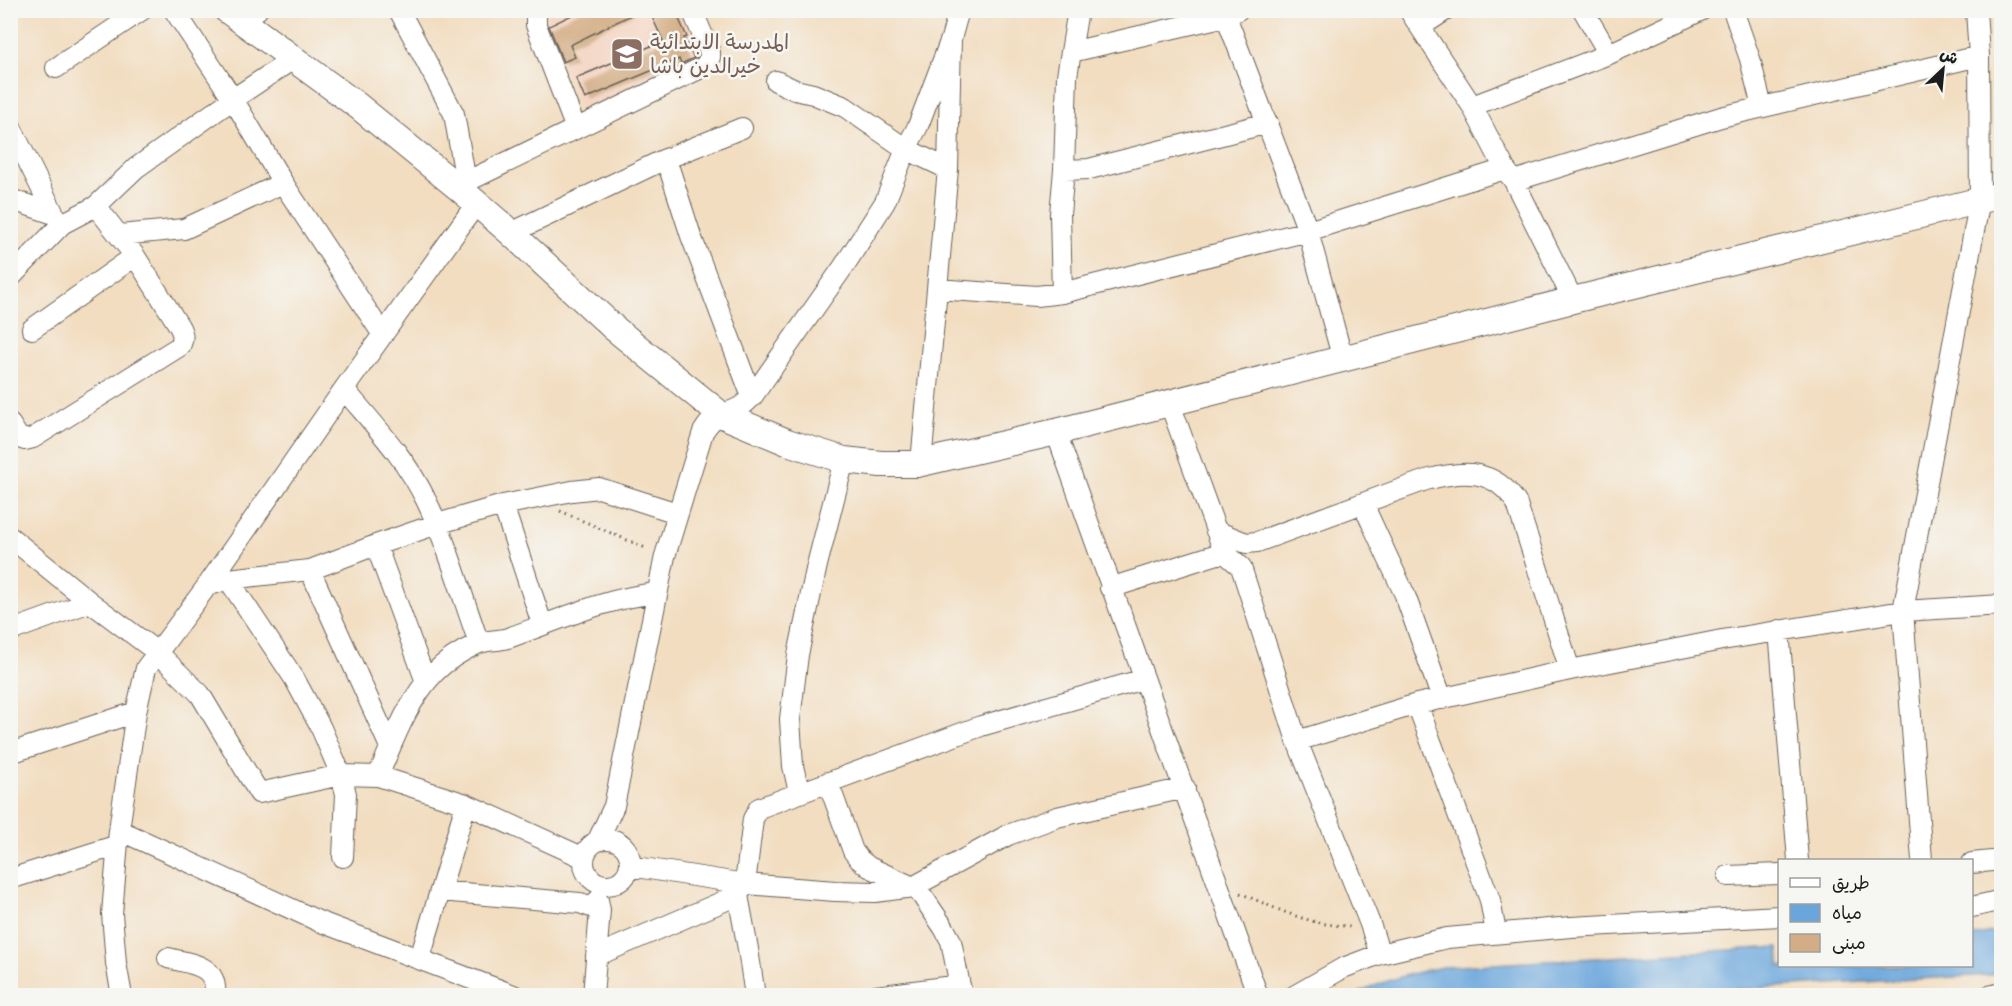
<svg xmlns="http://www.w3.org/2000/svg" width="2012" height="1006" viewBox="0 0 2012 1006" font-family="Mynerve,'Playpen Sans Arabic',sans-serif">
<rect width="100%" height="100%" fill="#f6f6f2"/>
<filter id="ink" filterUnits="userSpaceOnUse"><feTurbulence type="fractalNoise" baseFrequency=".0167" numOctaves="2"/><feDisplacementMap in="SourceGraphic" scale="12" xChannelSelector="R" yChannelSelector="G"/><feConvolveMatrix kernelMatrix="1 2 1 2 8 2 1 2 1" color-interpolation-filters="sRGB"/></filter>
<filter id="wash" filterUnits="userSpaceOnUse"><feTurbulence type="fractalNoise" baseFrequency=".008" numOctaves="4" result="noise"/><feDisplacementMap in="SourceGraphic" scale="24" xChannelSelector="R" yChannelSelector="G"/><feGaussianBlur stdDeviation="1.35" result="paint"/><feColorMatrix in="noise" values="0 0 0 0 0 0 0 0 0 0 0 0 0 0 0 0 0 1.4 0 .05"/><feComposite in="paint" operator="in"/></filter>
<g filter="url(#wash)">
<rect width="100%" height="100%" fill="#f2ddc0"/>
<path fill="#f4d3c0" d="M552,11H682L700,47L695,61L590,111L579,106L543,25L549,12Z"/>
<path fill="#6aa6db" stroke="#43617c" stroke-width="1.5" d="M2001,930V972L1990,975L1631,995H1355C1384,980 1412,973 1443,967L1779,947L1780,966H1972V936Z"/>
<g id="blocks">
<path fill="#d3ad85" d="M582,10H641L570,45L575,57L563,62L549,26Z
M649,10H675L687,37L684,38L694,58L681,64L679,59L585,99L576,78L663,41Z"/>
</g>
</g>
<g filter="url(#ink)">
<use href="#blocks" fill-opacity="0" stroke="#676055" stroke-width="1.5"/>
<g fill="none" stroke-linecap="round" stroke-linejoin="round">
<defs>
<path id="minor" d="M174,10L233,99L283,183L383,335
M399,10L454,114L466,182
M536,10V25L576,129
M1409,10L1420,27L1446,10
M1583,10L1609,54
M1733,10L1750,59L1762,107
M1226,16L1308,231L1343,360
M239,19L257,10
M1420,27L1472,106L1505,169L1514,181L1573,300
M1071,52L1226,16L1238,10
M56,68L142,10
M776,81L795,90L813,94L845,107L906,149L948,169
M1472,106L1609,54L1702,10
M10,125L54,214
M663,160L742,128
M1064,170L1089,169L1268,123
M1514,181L1721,117L1979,56
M460,189L466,182L705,66L710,57V52L692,10
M10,199L54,214L62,224L96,206L136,168L233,99L293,59
M511,233L663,160L670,171L691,236L752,397
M120,235L184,229L283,183
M10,278L62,224
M937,289L1037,296L1062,293L1308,231L1505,169
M1062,293L1060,214L1064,170L1067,76L1078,10
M32,329L135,256
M344,389C373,424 406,458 426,500C448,545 462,596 479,643
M1170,404L1224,552L1241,567L1297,741L1370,924L1380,954
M10,424L19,438L25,440L33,438L180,346C184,338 183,333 179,326L135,256L96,206
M1056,432C1122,621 1192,807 1258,996
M921,463L948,169L951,39L959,10
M1363,504L1405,595L1442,699
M503,505L542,624
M1216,531L1246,543L1257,542L1426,480C1463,470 1495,468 1517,504L1570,670
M10,537L90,602L157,652L200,694L259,793L341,775L378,776L466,804L584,858
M376,545L426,682
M310,570L390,747
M228,579L294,678L321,728L341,775L346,794L343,857
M207,586L228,579L310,570L376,545L437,524L503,505L572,491L599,488L677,513
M1110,588L1224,552
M1779,630L1798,860
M10,631L90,602
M1417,704L1490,900L1496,933
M1297,741L1417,704L1570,670L1722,640L1903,611L2002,605
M10,753L136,712
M378,776C394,740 407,701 435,672C446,661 462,651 477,644C486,640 498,641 508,638C557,621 605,598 657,593
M828,782L853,851L859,859L869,867L913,887L921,894L944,928L951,941L962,996
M799,792L793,766L790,719L798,655L817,565L844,460
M119,830L318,921L516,996
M584 862a23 23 0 1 1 46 0a23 23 0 1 1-46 0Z
M598,840L614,806L665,556L703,432C716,411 722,417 740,407C744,405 748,400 752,397L844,266L885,202L906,149L918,126L951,39
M1922,860L1903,611L1980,199L1979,56L1976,10
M1972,863L2002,860
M630,866L745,884L835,891L875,892L913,887L1008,835L1057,817L1185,788
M1728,876L1780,874
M10,879L118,845
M440,891L580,903L600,910
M738,895L748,949L755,996
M1972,907L2002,900
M596,956L738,895L745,884L753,819L759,808L981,726L1144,679
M168,958C191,964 218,964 215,996
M420,958L466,804
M122,996L116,963L112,914L119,830L136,712L146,668L207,586L344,389L476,204
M593,996L600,910L598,900
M876,996L960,985
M1294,996L1343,968L1380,954L1447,938L1571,927L1780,916
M1989,996L2002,993"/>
<path id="major" d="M227,10L358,106L460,189L511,233L614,328L720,414L787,442L844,460L881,464H917L1056,432L1573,300L2002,195"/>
</defs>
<use href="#minor" stroke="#676055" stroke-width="22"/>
<use href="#major" stroke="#676055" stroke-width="28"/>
<path stroke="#676055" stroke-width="3" stroke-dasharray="1.5 4.5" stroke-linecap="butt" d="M560,511L648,549
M1240,893C1277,909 1313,927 1353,926"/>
<use href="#minor" stroke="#fff" stroke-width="20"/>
<use href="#major" stroke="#fff" stroke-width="26"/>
</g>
</g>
<defs>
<symbol id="school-square" viewBox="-11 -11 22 22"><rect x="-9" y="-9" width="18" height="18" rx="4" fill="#8d6e63" stroke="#f6f6f2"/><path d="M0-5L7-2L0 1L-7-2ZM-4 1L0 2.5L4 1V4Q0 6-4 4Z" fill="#fff"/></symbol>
</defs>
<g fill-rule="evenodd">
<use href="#school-square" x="608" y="35" width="38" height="38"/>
</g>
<g text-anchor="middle" stroke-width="5" stroke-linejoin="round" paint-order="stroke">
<g font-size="21" fill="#785e54" stroke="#f6f6f2" text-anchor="start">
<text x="650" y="49">المدرسة الابتدائية<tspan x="650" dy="24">خيرالدين باشا</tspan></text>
</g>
</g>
<rect width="2012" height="1006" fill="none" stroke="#f6f6f2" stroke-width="36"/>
<rect x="1778" y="859" width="195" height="108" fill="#f6f6f2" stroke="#9f9f9c" stroke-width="1.5"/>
<rect x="1790" y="878" width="30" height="9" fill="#ffffff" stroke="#9f9f9c" stroke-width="1.5"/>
<text x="1832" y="889" font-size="18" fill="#1c1c1c">طريق</text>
<rect x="1790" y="904" width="30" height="18" fill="#6aa6db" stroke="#9f9f9c" stroke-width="1.5"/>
<text x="1832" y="919" font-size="18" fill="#1c1c1c">مياه</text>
<rect x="1790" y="934" width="30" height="18" fill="#d3ad85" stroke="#9f9f9c" stroke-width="1.5"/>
<text x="1832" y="949" font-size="18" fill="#1c1c1c">مبنى</text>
<g transform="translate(1943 69) rotate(26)" stroke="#f6f6f2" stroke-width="4.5" paint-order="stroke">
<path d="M0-4.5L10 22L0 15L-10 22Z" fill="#1c1c1c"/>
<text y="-9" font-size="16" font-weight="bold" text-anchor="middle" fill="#1c1c1c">ش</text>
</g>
</svg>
